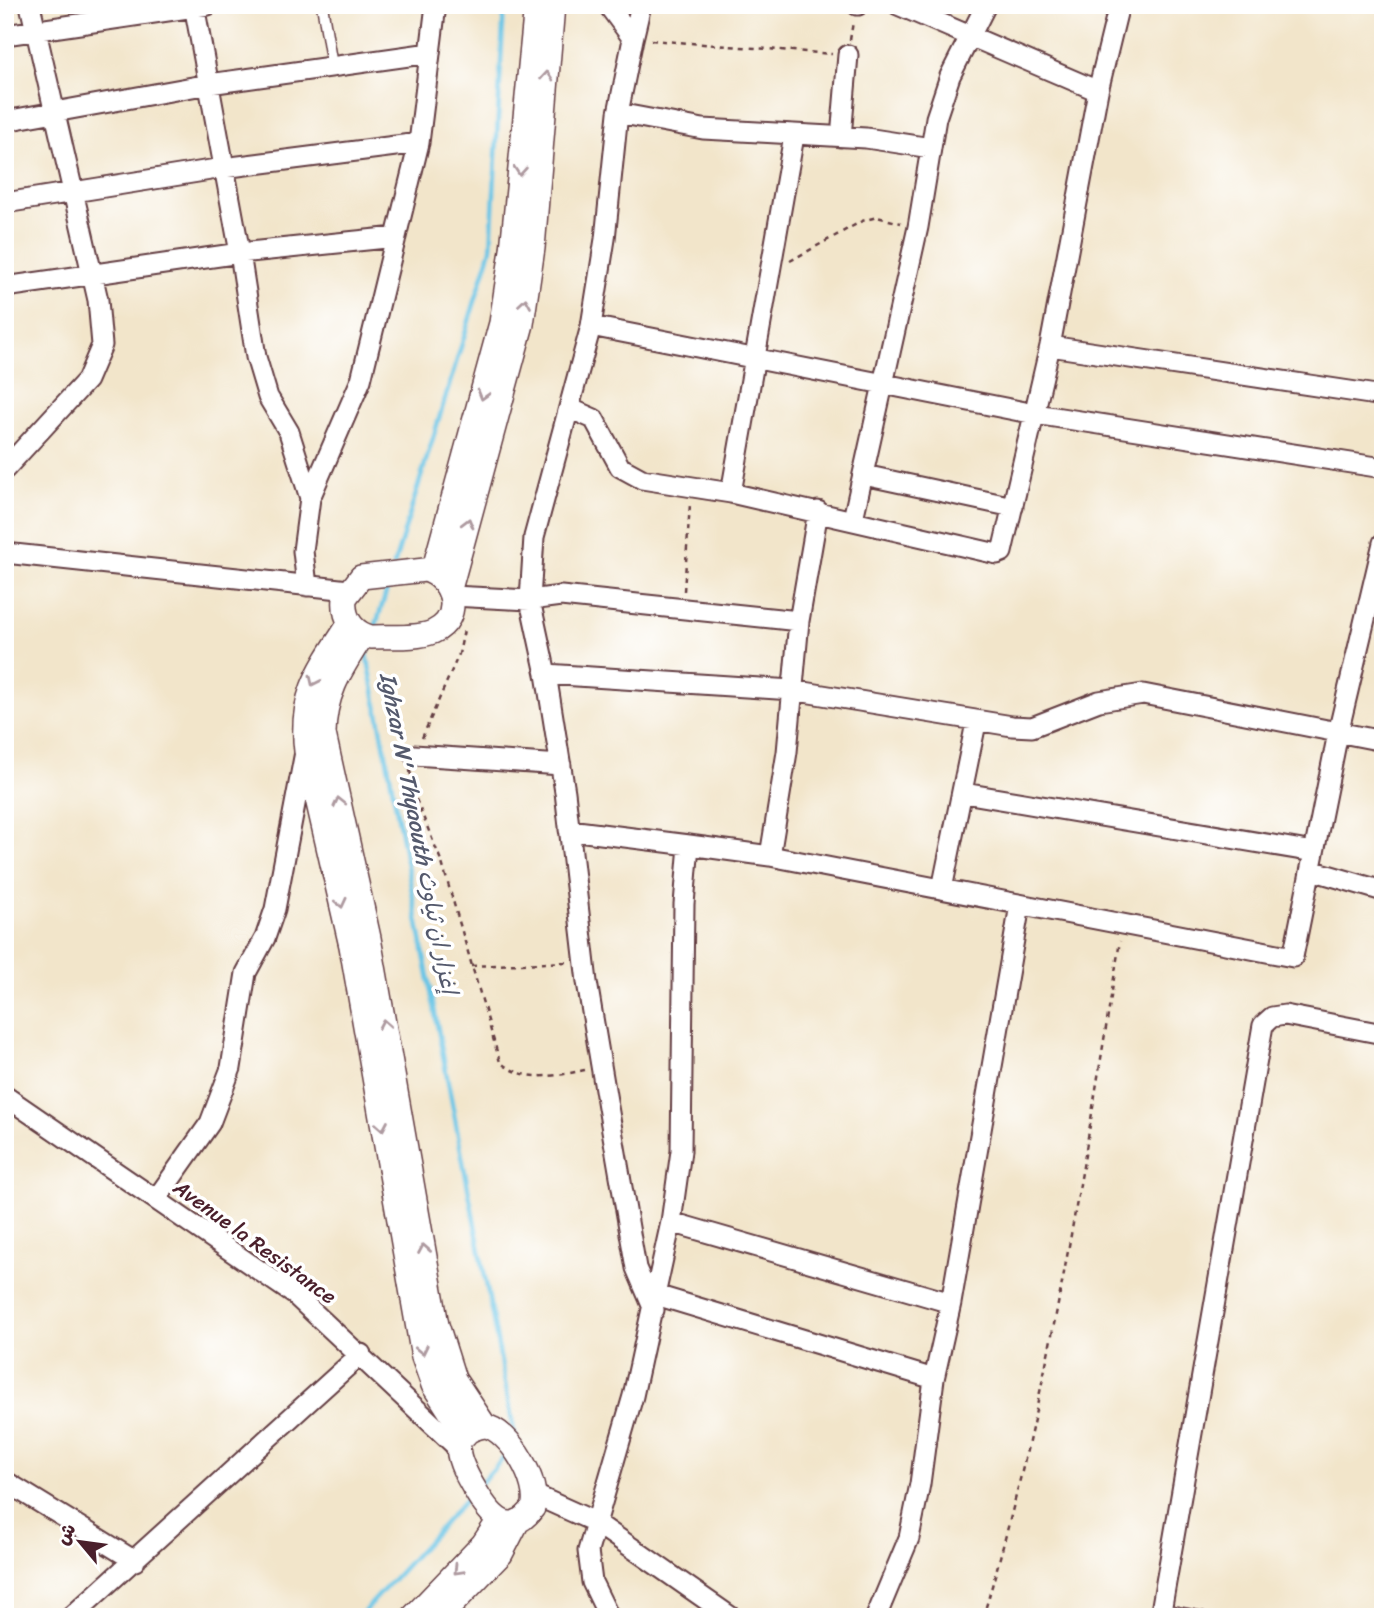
<svg xmlns="http://www.w3.org/2000/svg" width="1388" height="1622" viewBox="0 0 1388 1622" font-family="Sriracha,'Playpen Sans Arabic',sans-serif">
<rect width="100%" height="100%" fill="#fff"/>
<filter id="ink" filterUnits="userSpaceOnUse"><feTurbulence type="fractalNoise" baseFrequency=".0143" numOctaves="2"/><feDisplacementMap in="SourceGraphic" scale="14" xChannelSelector="R" yChannelSelector="G"/><feConvolveMatrix kernelMatrix="1 2 1 2 8 2 1 2 1" color-interpolation-filters="sRGB"/></filter>
<filter id="wash" filterUnits="userSpaceOnUse"><feTurbulence type="fractalNoise" baseFrequency=".00686" numOctaves="4" result="noise"/><feDisplacementMap in="SourceGraphic" scale="28" xChannelSelector="R" yChannelSelector="G"/><feGaussianBlur stdDeviation="1.57" result="paint"/><feColorMatrix in="noise" values="0 0 0 0 0 0 0 0 0 0 0 0 0 0 0 0 0 1.4 0 .05"/><feComposite in="paint" operator="in"/></filter>
<g filter="url(#wash)">
<rect width="100%" height="100%" fill="#f2e5ca"/>
<g fill="none" stroke-linecap="round" stroke-linejoin="round">
<path stroke="#68c5e6" stroke-width="4.5" d="M394,565L491,249L504,5
M375,628L390,580
M370,643L367,654L515,1436
M480,1484L509,1452
M359,1617L469,1496"/>
</g>
</g>
<g filter="url(#ink)">
<g fill="none" stroke-linecap="round" stroke-linejoin="round">
<defs>
<path id="service" d="M322,5L332,66
M1161,1609L1203,1617"/>
<path id="minor" d="M194,5L240,253L256,357L268,397L289,432L310,498
M857,5H858
M898,5L1098,91
M5,35L208,5
M633,39L641,5
M618,113L703,129L866,138L931,148
M5,121L209,84L430,53
M841,137L848,55
M5,203L223,168L419,143
M5,287L240,253L396,237
M591,326L1035,414L1383,468
M1050,346L1383,396
M569,408L594,419L620,467L642,479L731,493L997,554L1002,552L1050,346L1098,91L1119,5
M5,469L87,380L102,345L98,300L30,5
M864,475L1013,507
M731,493L794,136
M853,519L918,227L936,118L950,76L986,5
M5,553L349,590
M307,586L303,551L310,498L361,380L419,143L436,5
M452,596L530,600L561,596L799,621L787,752L770,856L689,845L684,904L681,1151L671,1222L633,1396L588,1551L592,1582L609,1617
M799,621L818,511
M546,674L530,600L534,537L591,326L605,239L618,113L633,39L608,5
M414,755L561,765
M964,793L1314,852
M569,830L689,845
M770,856L1293,957L1338,733L1383,543
M1311,870L1383,891
M942,889L976,723
M5,1096L295,1295L458,1448
M157,1198L210,1123L231,1068L246,973L265,938L275,909L305,752
M671,1222L951,1303
M656,1295L934,1379
M654,1310L636,1268L608,1107L587,982L565,792L546,674L792,690L1012,726L1032,727L1099,701L1143,694L1383,741
M5,1481L135,1561
M535,1495L595,1522L731,1617
M71,1617L361,1354
M876,1617L909,1538L920,1484L934,1379L951,1303L1020,905
M1160,1617L1263,1025L1272,1017L1285,1015L1383,1034"/>
<path id="tertiary" d="M425,570C454,578 464,618 433,632C415,639 390,636 371,637C352,632 343,618 345,598L361,577Z
M433,572L501,323L512,250L536,5
M450,589L522,324L533,248L553,5
M350,623C320,669 299,695 306,751L351,946L423,1357L433,1385L465,1435
M363,635C342,668 324,693 324,734L369,938L437,1325L454,1379L485,1426
M485,1426C510,1430 541,1484 533,1508C508,1542 487,1511 474,1488C460,1464 443,1433 485,1426Z
M413,1617L483,1544L499,1520
M440,1617L501,1554L518,1521"/>
</defs>
<use href="#service" stroke="#633d43" stroke-width="13"/>
<use href="#minor" stroke="#633d43" stroke-width="23"/>
<use href="#tertiary" stroke="#633d43" stroke-width="26"/>
<path stroke="#633d43" stroke-width="2.5" stroke-dasharray="5 5" stroke-linecap="butt" d="M651,40L832,54
M850,40L853,22
M790,261L862,221L877,217L901,223
M684,591L690,504
M422,738L459,654L464,630
M410,770L413,792L442,863L500,1062C525,1083 555,1076 585,1070
M471,966L569,962
M983,1617C1049,1395 1083,1169 1120,941"/>
<use href="#service" stroke="#fff" stroke-width="10"/>
<use href="#minor" stroke="#fff" stroke-width="19"/>
<use href="#tertiary" stroke="#fff" stroke-width="23"/>
</g>
<defs><path id="oneway-chevron" d="M-2-3.5L2.5 0L-2 3.5" fill="none" stroke-width="1.6" stroke-linecap="round" stroke-linejoin="round" transform="scale(1.75)"/></defs>
<g stroke="#ae9aa0">
<use href="#oneway-chevron" transform="translate(547 76) rotate(-85)"/>
<use href="#oneway-chevron" transform="translate(520 171) rotate(95)"/>
<use href="#oneway-chevron" transform="translate(525 303) rotate(-81)"/>
<use href="#oneway-chevron" transform="translate(483 395) rotate(106)"/>
<use href="#oneway-chevron" transform="translate(468 523) rotate(-75)"/>
<use href="#oneway-chevron" transform="translate(314 681) rotate(115)"/>
<use href="#oneway-chevron" transform="translate(339 802) rotate(-103)"/>
<use href="#oneway-chevron" transform="translate(341 903) rotate(77)"/>
<use href="#oneway-chevron" transform="translate(384 1024) rotate(-100)"/>
<use href="#oneway-chevron" transform="translate(382 1126) rotate(80)"/>
<use href="#oneway-chevron" transform="translate(424 1249) rotate(-100)"/>
<use href="#oneway-chevron" transform="translate(422 1350) rotate(78)"/>
<use href="#oneway-chevron" transform="translate(458 1570) rotate(134)"/>
</g>
</g>
<g text-anchor="middle" stroke-width="7" stroke-linejoin="round" paint-order="stroke">
<g font-size="21" fill="#4a1f2b" stroke="#fff">
<text transform="translate(255 1242) rotate(36)" y="7">Avenue la Resistance</text>
</g>
<g font-size="23" font-style="italic" fill="#54596c" stroke="#fff">
<text transform="translate(419 833) rotate(79)" y="8">Ighzar N' Thyaouth إغزار ان ثياوث</text>
</g>
</g>
<rect width="1388" height="1622" fill="none" stroke="#fff" stroke-width="28"/>
<g transform="translate(80 1542) rotate(299)" stroke="#ffffff" stroke-width="5" paint-order="stroke">
<path d="M0-5L12 26L0 18L-12 26Z" fill="#4a1f2b"/>
<text y="-10" font-size="19" font-weight="bold" text-anchor="middle" fill="#4a1f2b">ش</text>
</g>
</svg>
